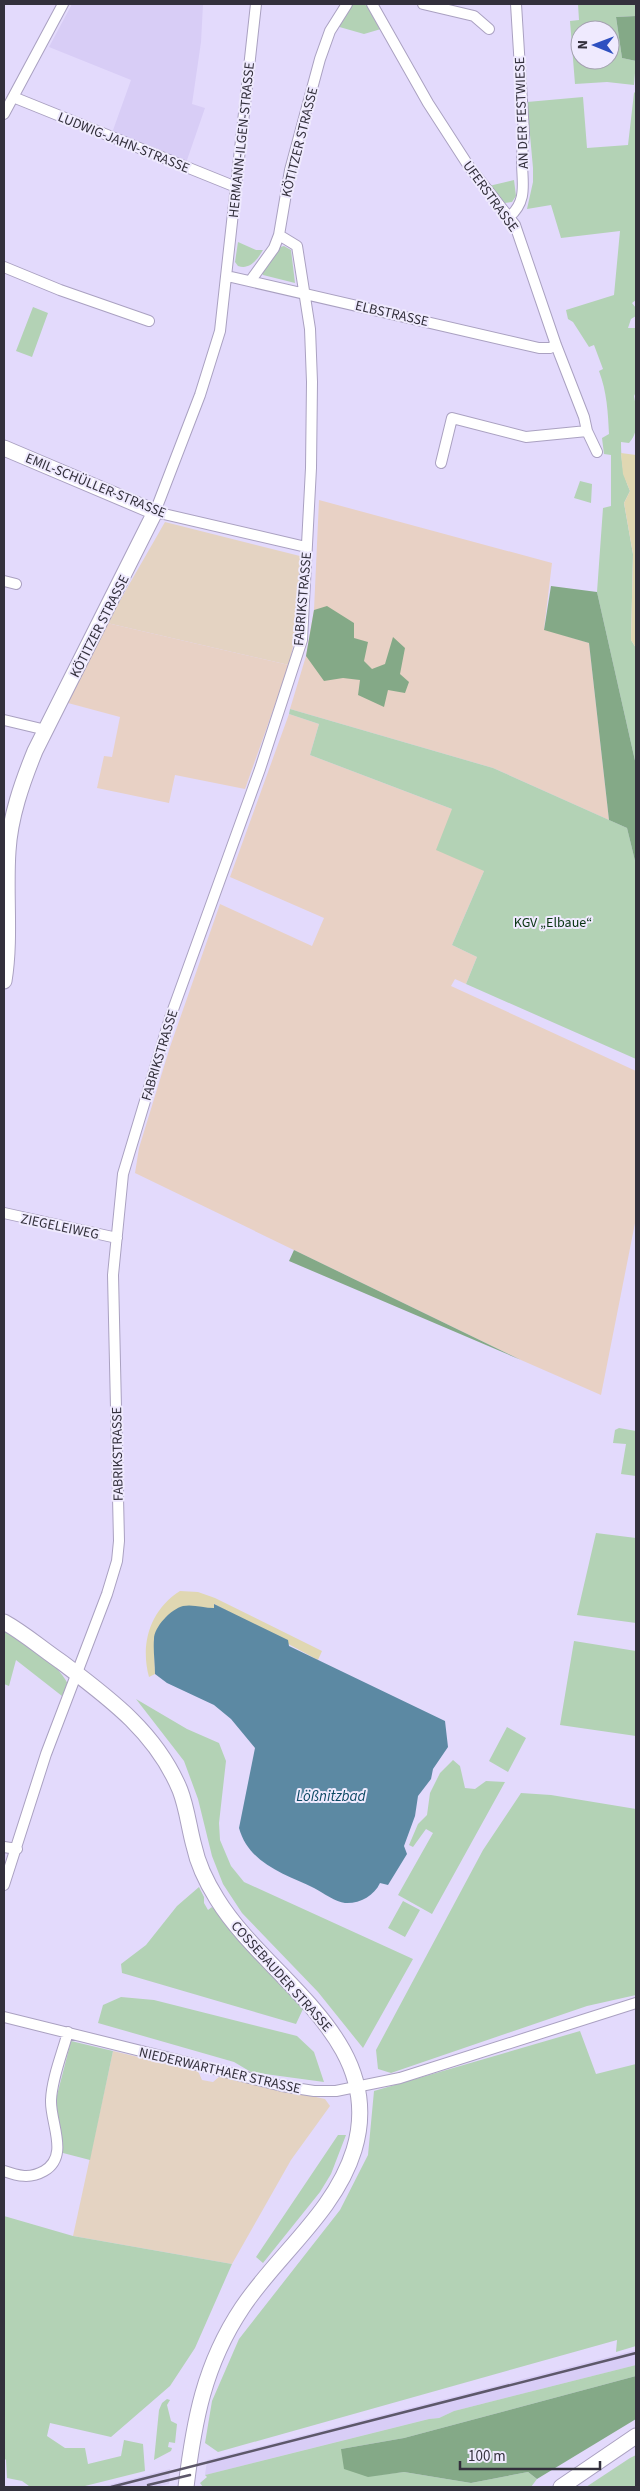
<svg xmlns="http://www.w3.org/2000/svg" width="640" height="2491" viewBox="0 0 640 2491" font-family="'Source Sans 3',sans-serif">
<rect width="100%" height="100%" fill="#e3dafc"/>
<path fill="#e4d3c2" d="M165,522L300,556L299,618L289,665L107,623Z
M113,2051L198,2071L202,2080L213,2082L220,2076L325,2099L330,2106L291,2160L232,2264L73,2236Z"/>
<path fill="#e8d1c5" d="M319,500L552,563L544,629L589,643L609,820L493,768L290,709L306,656L314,610Z
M107,623L289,665L245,789L175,775L169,803L97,788L104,756L112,757L120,717L68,703Z
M289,714L319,724L310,755L452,809L484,871L452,945L477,957L466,984L455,979L451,986L636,1071V1218L601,1395L521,1360L135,1173L139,1148L170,1047L220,904L312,946L324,918L230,877Z"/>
<path fill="#d8cdf6" d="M72,4H203L201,42L192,104L205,108L186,163L112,133L131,80L49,47Z
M636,2350V2365L454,2411L439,2418L429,2419L205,2475L207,2460Z
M170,2469L169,2484L156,2487H101Z"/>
<path fill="#b3d2b5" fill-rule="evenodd" d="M362,4L368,6L381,29L364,34L336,26L350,5Z
M578,4H636V16L616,17L622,58L636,61L634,85L607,82L575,84L570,21L579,20ZM580,30H610V60H580Z
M636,91V300L632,303L636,308V316L631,319L628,328H636V392L634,396C637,411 640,432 629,443L621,442C621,461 623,475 630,491L624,503L633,554L631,640L636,648V765L597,592L603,508L611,506V455L604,454L602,438L609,434C608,413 607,392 599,371L603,369L594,345L589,347L573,322L568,319L566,310L614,295L620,231L561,238L551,205L527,209L533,182V168L527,102L583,97L587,148L628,145L634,93Z
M514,180L516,196L512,202L505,203L489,186Z
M238,242L256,250H263C257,260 250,270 238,266L235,262Z
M284,246L291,250L295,283L263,275L262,273L280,247Z
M33,307L48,313L32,357L16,351Z
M580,481L592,484L591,503L574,498Z
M290,709L493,768L627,828L636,865V1059L466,984L477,957L452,945L484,871L436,850L452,809L310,755L319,724L289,714Z
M619,1428L636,1431V1476L621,1474L626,1444L613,1443L615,1430Z
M596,1533L636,1538V1623L577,1615Z
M4,1628C26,1643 55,1660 68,1684L62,1696L16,1660L9,1686L4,1684Z
M574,1641L636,1651V1736L560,1725Z
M136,1699L187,1729L219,1743L226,1761L219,1823L220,1840L231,1866L244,1882L413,1959L363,2048L318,1992L242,1913L223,1884L212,1856L198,1799L184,1761Z
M507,1727L526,1738L508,1772L489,1761Z
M453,1760L460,1766L465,1788L475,1789L486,1781L505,1782L432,1914L398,1895L433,1833L426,1829L413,1847L409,1845L418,1824L427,1815L430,1793L440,1773Z
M521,1793L551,1795L636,1809V1995L587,2006L391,2073L378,2069L376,2050L483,1850Z
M199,1887L204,1897V1903L208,1910L212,1907L303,2009L296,2024L122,1973L121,1964L146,1945L177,1906Z
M403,1901L420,1910L405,1937L388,1928Z
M121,1997L154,2000L297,2036L314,2052L324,2082L251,2072L234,2062L98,2023L103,2005Z
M580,2031L596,2074L636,2064V2346L616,2352L617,2340L218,2452L205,2443L212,2401L239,2339L340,2210L368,2155L374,2091Z
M71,2041L113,2051L90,2160L63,2153L55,2103Z
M338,2135H346L331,2174L320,2192L263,2263L256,2257Z
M4,2216L73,2236L232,2264L195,2348L170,2386L111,2437L50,2423L47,2436L65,2448H85L88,2464L121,2456L124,2440L143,2444L145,2471L81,2487H25L29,2486L22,2481L7,2478L6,2460L4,2458Z
M636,2365V2376L404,2438L341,2449L368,2476L404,2472L471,2483L528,2472L537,2479L531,2487H203L200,2483L207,2477L205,2475L429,2419L439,2418L454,2411Z
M167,2399L170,2400L167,2405L171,2421L177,2424L175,2443L169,2442L168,2447L172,2448L171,2451L154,2460L159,2410L162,2403Z
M636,2455V2487H586L630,2458Z"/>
<path fill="#84a987" d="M636,16V61L622,58L616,17Z
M551,586L597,592L636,765V865L627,828L609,820L589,643L544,630Z
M327,606L354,623V638L368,642L364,661L372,669L385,664L393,637L405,648L400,674L409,682L405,693L388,690L384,707L358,695L360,680L343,678L324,681L306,656L314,610Z
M294,1250L521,1360L289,1261Z
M636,2376V2419L537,2479L528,2472L471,2483L404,2472L368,2477L344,2469L341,2449L404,2438Z"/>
<path fill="#e0d7b2" d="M621,453L636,455V648L631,640L633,554L624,503L630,491L623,474Z
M180,1591L198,1592L215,1598L322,1651L318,1660L214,1604V1608H198L167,1616L154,1638L155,1674L149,1677C140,1644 150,1610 180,1591Z"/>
<path fill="#5c89a3" d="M214,1604L288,1640L289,1646L445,1721L448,1747L433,1769L431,1779L418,1796L415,1816L404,1846L407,1854L388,1885L380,1883C374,1896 359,1904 345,1903C336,1902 323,1893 314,1888C285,1874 249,1864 239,1828L255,1748L231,1719L214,1705L167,1683L155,1674C155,1663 153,1650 154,1639C154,1627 171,1609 183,1606C193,1604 204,1608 214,1608Z"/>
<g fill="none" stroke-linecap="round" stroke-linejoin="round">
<defs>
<path id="street" d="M256,4L220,331L200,395L155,512L306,547
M372,4L428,103L468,165L515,225L556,345L584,417L587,431L597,452
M423,4L474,16L489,29
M13,97L236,187
M4,114L63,4
M509,217C528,201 522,183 522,161C522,152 523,143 524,133L516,4
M4,267L60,290L149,321
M227,276L539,348H550L556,345
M251,280L274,248L279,235L290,170L320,59L330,31L347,4
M441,463L452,418L526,437L587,431
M4,581L16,584
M4,720L46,730
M4,1213L117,1238
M4,1847L17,1849
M4,1885L46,1754L107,1594L117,1561L119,1541L113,1275L123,1174L170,1018L260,769L302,640L311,468L312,382L310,329L297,246L279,235
M4,2017L282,2086L314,2091H336L400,2078L636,2003
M4,2171C18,2176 30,2179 44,2171C70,2156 50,2123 51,2100C52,2078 62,2054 68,2032"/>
<path id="secondary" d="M4,448L155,512L35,751C22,783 10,817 8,851C5,894 11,938 4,981
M4,1622C24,1633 41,1648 60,1661C109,1698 156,1732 180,1790C187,1808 189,1828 194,1846C198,1865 207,1883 217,1899C266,1979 388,2039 354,2150C335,2212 277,2255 242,2308C204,2365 194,2421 186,2487
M561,2487L636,2436"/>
</defs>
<use href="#street" stroke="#aaa1c1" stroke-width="12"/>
<use href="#secondary" stroke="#aaa1c1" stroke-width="17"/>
<use href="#street" stroke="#fff" stroke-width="10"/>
<use href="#secondary" stroke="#fff" stroke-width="15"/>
<path stroke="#5d586a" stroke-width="2.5" d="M148,2485L190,2475
M111,2487L636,2353"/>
</g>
<g text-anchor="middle" stroke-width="4" stroke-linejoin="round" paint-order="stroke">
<g font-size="14" fill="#33303c" stroke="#efeafe">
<text transform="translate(521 113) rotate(-92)" y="5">AN DER FESTWIESE</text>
<text transform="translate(241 140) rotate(-84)" y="5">HERMANN-ILGEN-STRASSE</text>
<text transform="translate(124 142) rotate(22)" y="5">LUDWIG-JAHN-STRASSE</text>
<text transform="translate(299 142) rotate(-76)" y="5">KÖTITZER STRASSE</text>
<text transform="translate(491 196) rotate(54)" y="5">UFERSTRASSE</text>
<text transform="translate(392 313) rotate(13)" y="5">ELBSTRASSE</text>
<text transform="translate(96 485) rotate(22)" y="5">EMIL-SCHÜLLER-STRASSE</text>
<text transform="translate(302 599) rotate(-85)" y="5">FABRIKSTRASSE</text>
<text transform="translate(99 626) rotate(-63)" y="5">KÖTITZER STRASSE</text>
<text transform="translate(159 1055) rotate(-73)" y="5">FABRIKSTRASSE</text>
<text transform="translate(60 1226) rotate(12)" y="5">ZIEGELEIWEG</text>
<text transform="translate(117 1454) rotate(-91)" y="5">FABRIKSTRASSE</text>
<text transform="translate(282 1976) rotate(48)" y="5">COSSEBAUDER STRASSE</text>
<text transform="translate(220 2070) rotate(13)" y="5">NIEDERWARTHAER STRASSE</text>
</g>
<g font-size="14" fill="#083311" stroke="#efeafe">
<text x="553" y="927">KGV „Elbaue“</text>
</g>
<g font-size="15" font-style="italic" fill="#0b4863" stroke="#efeafe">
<text x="331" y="1801">Lößnitzbad</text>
</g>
</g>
<rect width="640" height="2491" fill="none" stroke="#33303c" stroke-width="10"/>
<g transform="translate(595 45) rotate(271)"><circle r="24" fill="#efeafe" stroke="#a4a0b0"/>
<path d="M0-4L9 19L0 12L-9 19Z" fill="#2e50c0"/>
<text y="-8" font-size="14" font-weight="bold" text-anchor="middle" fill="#33303c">N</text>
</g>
<path d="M460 2461v8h140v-8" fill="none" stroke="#33303c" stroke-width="2.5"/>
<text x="468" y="2461" font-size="15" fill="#33303c" stroke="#efeafe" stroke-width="4" paint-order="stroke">100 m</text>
</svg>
